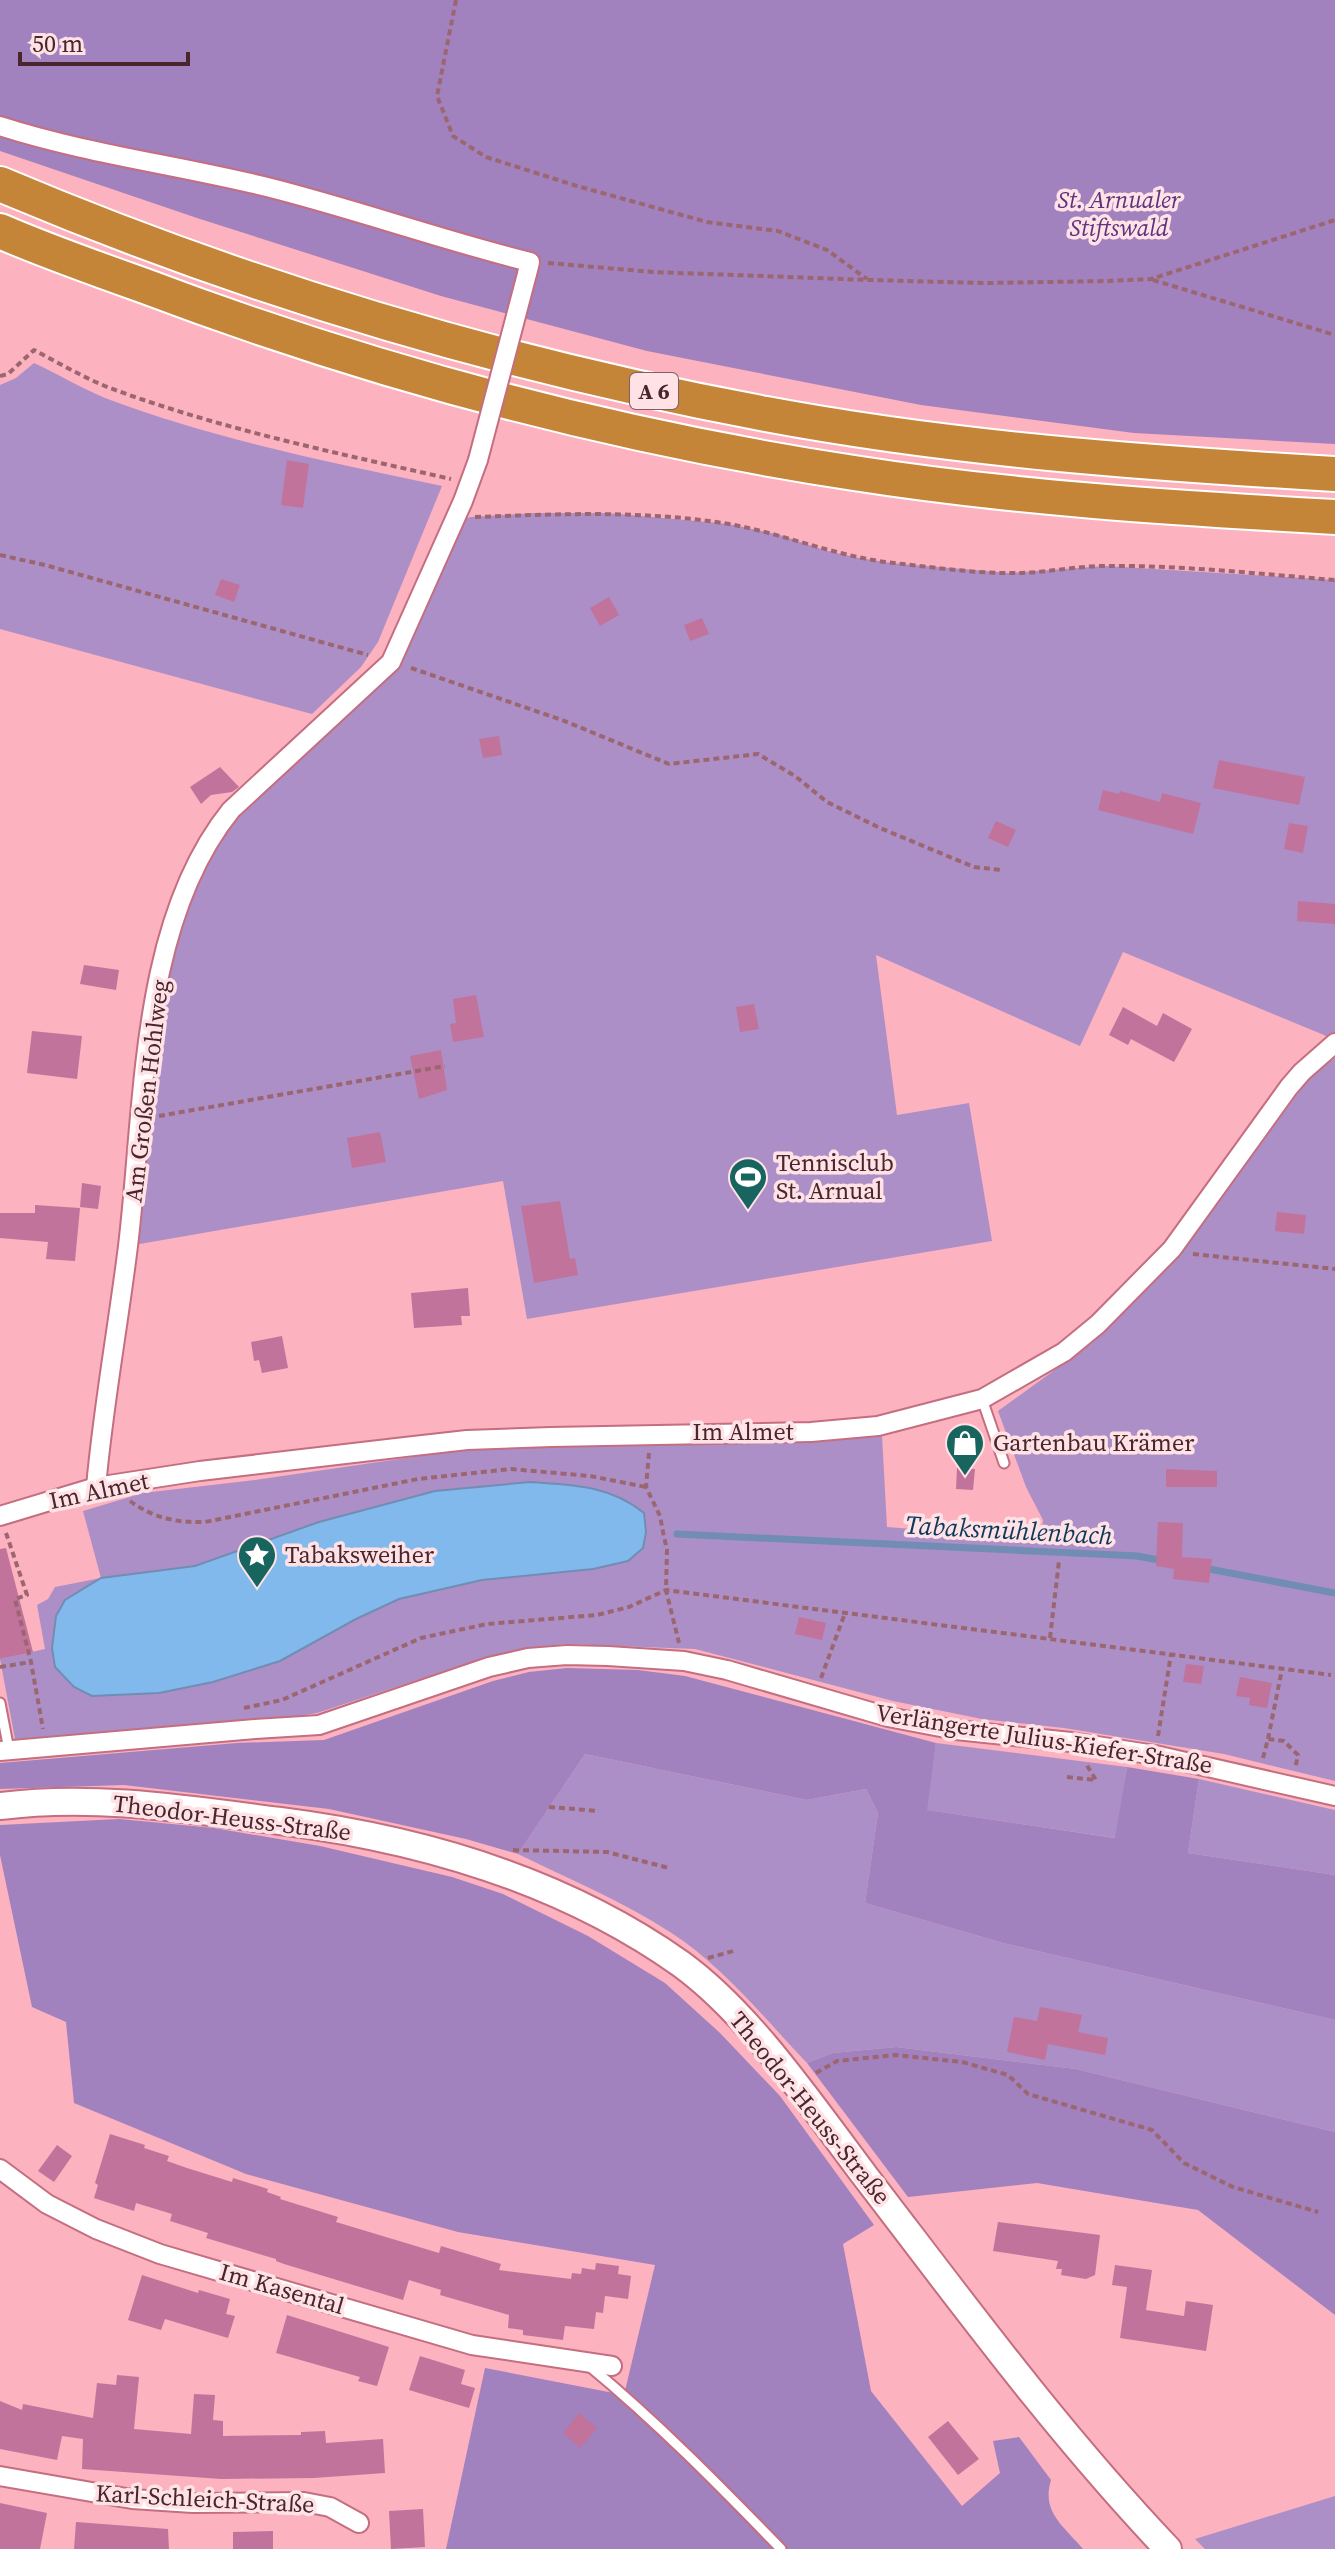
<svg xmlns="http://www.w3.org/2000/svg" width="1335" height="2549" viewBox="0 0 1335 2549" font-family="'Source Serif 4',serif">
<rect width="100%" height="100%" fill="#fcb2bf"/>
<path fill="#ac8fc7" d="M34,363C58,374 81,388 105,398C213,439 329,462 442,486L378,642L361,667L312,714L0,629V385L16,378Z
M534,513H607L729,524L780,535L824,550L854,557L891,563L1009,573L1105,566L1335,580V1042L1324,1035L1123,952L1080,1046L876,955L897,1115L969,1103L992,1241L527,1319L503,1181L128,1246L154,1006L210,836L379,674L454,521L471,517Z
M1335,1058V1781L1224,1754L1064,1728L982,1719L893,1701L695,1649L567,1644L525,1648L487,1657L317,1713L287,1718L15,1739L0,1659L45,1649L37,1605L48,1599L55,1587L101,1578L83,1511L143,1493L255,1480L461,1450L672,1440H812L882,1436L887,1527L1041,1539L1043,1520L1026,1487L998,1411L1092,1343L1166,1268L1309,1079Z
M936,1743L1127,1767L1116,1838L926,1810Z
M585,1754L807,1800L866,1789L878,1813L865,1903L1003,1943L1335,2020V2132L1076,2069L896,2047L833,2053L807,2063C764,2018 723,1966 670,1932C622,1901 569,1879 518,1854Z
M1199,1779L1335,1810V1875L1188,1853Z
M1335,2496V2549H1205L1195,2539Z"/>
<path fill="#a181be" d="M0,0H1335V444L1134,433L921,405L647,351L441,296L197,218L0,151Z
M567,1668L638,1670L685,1676L936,1743L927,1810L1115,1838L1127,1767L1199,1779L1188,1853L1335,1875V2020L1003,1943L865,1903L878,1813L866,1789L807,1800L585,1754L518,1854L466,1839L329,1809L124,1785L0,1789V1763L237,1743L324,1740L493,1681L529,1672Z
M119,1819L214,1828L320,1846L452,1877L503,1894L588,1936L665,1983L720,2033L780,2096L874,2225L843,2244L871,2391L962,2506L1000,2473L993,2441L1019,2437L1051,2480C1041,2512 1064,2526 1083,2549H446L485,2368L624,2395L655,2265L458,2232L246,2174L74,2103L66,2022L32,2007L0,1855V1825Z
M896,2047L1076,2069L1335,2132V2315L1198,2210L1037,2183L908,2197L807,2063L833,2053Z"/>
<path fill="#82b9ed" stroke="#718db3" stroke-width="2" d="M530,1482C572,1485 610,1485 644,1513L646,1532L643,1548L628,1561L593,1569L482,1580L399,1599L356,1619L280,1661L213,1682L159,1693L92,1696L74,1687L55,1667L52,1648L56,1616L65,1600L101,1578L195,1566L319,1522L435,1491Z"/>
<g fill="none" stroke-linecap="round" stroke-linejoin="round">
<path stroke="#718db3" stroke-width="7" d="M677,1534L1137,1556L1164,1561
M1204,1568L1335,1593"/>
</g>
<path fill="#c1739c" d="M287,460L309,464L303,508L281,505Z
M221,579L240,585L234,602L215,595Z
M609,597L619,615L600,626L590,608Z
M702,618L709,634L690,641L684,625Z
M499,736L502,755L483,758L479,739Z
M1219,760L1305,777L1299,805L1213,788Z
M220,767L239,787L232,792L211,795L201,804L190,787Z
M1103,790L1119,794L1120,791L1160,802L1162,793L1201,803L1193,834L1098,810Z
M996,821L1016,830L1008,847L988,838Z
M1289,823L1308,826L1303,853L1284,849Z
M1298,901L1335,904V924L1297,921Z
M84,965L119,970L116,990L80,984Z
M476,995L484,1037L453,1042L450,1024L456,1023L453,999Z
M754,1004L759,1029L740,1032L736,1007Z
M1123,1007L1157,1026L1163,1013L1192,1029L1174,1062L1131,1039L1128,1045L1109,1035Z
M32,1031L82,1036L77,1079L27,1073Z
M441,1050L447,1090L419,1099L410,1056Z
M380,1132L386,1162L352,1168L347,1138Z
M82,1183L101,1186L98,1209L80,1207Z
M560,1201L570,1259L575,1258L578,1275L534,1283L521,1206Z
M35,1205L80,1208L75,1261L46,1259L48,1242L0,1238V1213H35Z
M1277,1212L1306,1215L1304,1234L1275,1231Z
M468,1288L470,1316H461L462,1325L414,1328L411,1293Z
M282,1336L288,1368L262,1373L259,1360L254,1361L251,1342Z
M957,1468L975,1469L973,1490L956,1489Z
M1166,1469L1217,1471V1487H1166Z
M1158,1522L1183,1523L1182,1557L1212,1559L1209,1583L1173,1579L1174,1569L1156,1566Z
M6,1548L33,1652L0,1659V1549Z
M799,1617L826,1623L822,1640L795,1634Z
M1186,1664L1204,1666L1201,1684L1183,1682Z
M1240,1677L1272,1683L1267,1708L1249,1705L1250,1698L1236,1696Z
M1040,2007L1082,2015L1078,2032L1108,2038L1105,2055L1048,2044L1045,2060L1007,2052L1014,2017L1037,2021Z
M110,2134L145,2145L144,2148L169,2156L167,2161L187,2168L232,2182L233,2178L268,2189L267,2192L281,2197L280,2199L338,2217L336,2222L439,2253L441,2246L501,2264L499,2270L571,2279L572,2273L581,2274L582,2268L595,2270L596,2263L619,2266L618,2274L631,2276L628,2299L605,2296L603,2313L596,2312L594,2329L565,2326L563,2340L523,2335V2330L508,2328L509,2315L440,2295L441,2290L409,2280L403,2300L284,2264L276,2261V2259L206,2238L208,2233L170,2221L172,2214L136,2203L134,2211L94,2198L98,2185L95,2183Z
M57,2145L72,2156L54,2182L38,2171Z
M998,2222L1100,2235L1095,2275L1086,2279L1061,2275L1062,2269H1056L1058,2261L993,2251Z
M1115,2265L1152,2270L1146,2310L1184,2316L1186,2301L1213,2305L1206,2351L1120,2338L1127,2287L1112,2285Z
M142,2275L198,2293L199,2290L230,2299L226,2314L235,2316L228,2338L165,2319L161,2330L128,2320Z
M287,2315L389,2347L377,2386L358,2381L360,2377L276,2353Z
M420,2356L465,2370L461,2384L475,2388L469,2408L409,2390Z
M117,2375L139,2377L134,2429L191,2434L194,2394L215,2395L213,2420L223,2421V2436L301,2435V2432L325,2431L326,2443L383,2439L385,2473L314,2478L221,2479L82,2469L83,2439L62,2436L57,2460L0,2449V2401L22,2410L23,2404L93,2418L97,2383L116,2385Z
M579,2413L597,2428L580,2448L563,2433Z
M948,2421L979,2459L958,2475L928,2437Z
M0,2503L47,2513L40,2549H0Z
M423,2509L425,2547L391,2549L389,2511Z
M76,2522L168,2529L169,2549H74Z
M273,2531V2549H233V2532Z"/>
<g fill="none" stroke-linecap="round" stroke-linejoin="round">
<defs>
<path id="lane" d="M982,1399L1004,1463
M0,1703L9,1750
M588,2365C657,2422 719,2485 781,2549"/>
<path id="street" d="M0,126C87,154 178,165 267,187C355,209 441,240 530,262L527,274
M96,1487C103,1407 118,1327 128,1246C145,1106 139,924 231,810L391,662L463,501L478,460
M0,1516L96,1487L200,1471L405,1447L467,1440L551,1437L811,1432L878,1426L982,1399L1064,1352L1098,1324L1172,1249L1289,1087L1302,1072L1335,1043
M0,1751L255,1729L319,1725L489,1667L528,1658L567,1655L608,1656L684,1661L727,1670L888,1717L956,1730L1071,1742L1155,1755L1335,1796
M0,2169L47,2204L96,2229L160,2254L472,2345L612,2366
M0,2476L132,2499L193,2503L304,2502L330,2507L359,2523"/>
<path id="secondary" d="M0,1806C94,1794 187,1809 280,1821C421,1839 564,1881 681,1964C751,2015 812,2106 865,2176C964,2305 1056,2431 1168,2549"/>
<path id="highway" d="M0,184C246,288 503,365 766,414C953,449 1145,463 1335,474
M0,231C46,251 94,268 142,285C372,372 611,436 854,473C1013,498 1175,508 1335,517"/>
</defs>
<use href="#lane" stroke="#c46e80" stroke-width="13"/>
<use href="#street" stroke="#c46e80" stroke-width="22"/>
<use href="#secondary" stroke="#c46e80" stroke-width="30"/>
<use href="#highway" stroke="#fff" stroke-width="38"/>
<path stroke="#9c6670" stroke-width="4" stroke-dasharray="6 4" stroke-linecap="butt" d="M456,0L437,96L453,136L486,157L577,186L707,222L778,231L827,250L867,279
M548,263L653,272L869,280L987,283L1109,281L1151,279L1335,220
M1153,280L1335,335
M0,376L8,374L34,350C59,363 84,378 110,388C220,429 337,453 451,479
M475,517C560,514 644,510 729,524C785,534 837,557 894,563C931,567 971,573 1009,573C1041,574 1073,566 1105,566C1180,565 1260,574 1335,580
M0,555L45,565L368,655
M411,668L562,720L669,764L758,754L795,776L827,802L880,828L974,867L1001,870
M159,1116L445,1066
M1193,1254L1335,1269
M649,1453L646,1487L660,1516L663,1532L667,1550L666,1590L679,1643
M130,1501C153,1518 177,1523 205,1522L418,1479L511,1469L590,1476L646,1487
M6,1533L27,1595L15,1599L31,1662L43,1729
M1050,1638L1059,1561
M0,1667L31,1662
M821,1678L845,1613
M244,1708L282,1700L421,1638L487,1624L597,1615L629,1607L666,1590L1331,1675
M1158,1736L1171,1654
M1268,1739L1282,1669
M1263,1758L1268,1739L1284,1741L1298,1755L1295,1769
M1067,1777L1096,1780L1086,1764
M549,1807L599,1811
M513,1850L607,1852L669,1868
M708,1958L737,1950
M816,2073L837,2061L895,2055L962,2062L1008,2075L1028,2094L1152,2130L1184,2163L1233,2187L1318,2212"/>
<use href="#lane" stroke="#fff" stroke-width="9"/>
<use href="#street" stroke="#fff" stroke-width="18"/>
<use href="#secondary" stroke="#fff" stroke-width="26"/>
<use href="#highway" stroke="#c58538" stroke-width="34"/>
<defs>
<path id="street-bridge" d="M478,460L527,274"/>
</defs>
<use href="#street-bridge" stroke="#c46e80" stroke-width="22" stroke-linecap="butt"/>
<use href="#street-bridge" stroke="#fff" stroke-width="18"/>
</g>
<defs>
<symbol id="stadium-pin" viewBox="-11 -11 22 30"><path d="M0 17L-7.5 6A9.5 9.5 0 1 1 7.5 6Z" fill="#18655f" stroke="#ffe2e6"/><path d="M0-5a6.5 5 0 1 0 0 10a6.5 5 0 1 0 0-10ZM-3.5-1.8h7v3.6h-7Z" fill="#fff"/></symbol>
<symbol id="shop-pin" viewBox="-11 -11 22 30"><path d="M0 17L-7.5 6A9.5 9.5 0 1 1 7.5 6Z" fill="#18655f" stroke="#ffe2e6"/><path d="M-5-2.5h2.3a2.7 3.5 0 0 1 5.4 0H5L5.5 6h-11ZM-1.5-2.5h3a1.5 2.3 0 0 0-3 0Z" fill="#fff"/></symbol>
<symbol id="sight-pin" viewBox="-11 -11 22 30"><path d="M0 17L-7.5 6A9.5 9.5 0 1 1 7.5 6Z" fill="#18655f" stroke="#ffe2e6"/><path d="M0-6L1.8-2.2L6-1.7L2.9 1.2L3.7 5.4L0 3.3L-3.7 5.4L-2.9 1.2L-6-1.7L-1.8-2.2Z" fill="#fff"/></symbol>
</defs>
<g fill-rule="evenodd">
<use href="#stadium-pin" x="726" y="1155" width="44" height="60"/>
<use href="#shop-pin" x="943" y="1421" width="44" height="60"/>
<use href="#sight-pin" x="235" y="1533" width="44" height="60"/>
</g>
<g text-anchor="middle" stroke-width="7" stroke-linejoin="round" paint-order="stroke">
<rect fill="#ffe2e6" stroke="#805e64" stroke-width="2" x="630" y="373" width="48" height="36" rx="6"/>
<g font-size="22" font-weight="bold" fill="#49252c">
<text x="654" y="399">A 6</text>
</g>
<g font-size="24" font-style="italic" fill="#5c337d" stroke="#ffe2e6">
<text x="1119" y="208">St. Arnualer<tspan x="1119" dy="28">Stiftswald</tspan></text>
</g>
<g font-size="24" fill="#49252c" stroke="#ffe2e6">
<text transform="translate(147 1091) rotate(-83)" y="8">Am Großen Hohlweg</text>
<text x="743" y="1440">Im Almet</text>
<text transform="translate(99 1491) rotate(-12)" y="8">Im Almet</text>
<text transform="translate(1044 1739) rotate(9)" y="8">Verlängerte Julius-Kiefer-Straße</text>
<text transform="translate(232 1818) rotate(7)" y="8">Theodor-Heuss-Straße</text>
<text transform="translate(810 2108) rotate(51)" y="8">Theodor-Heuss-Straße</text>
<text transform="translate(282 2289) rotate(16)" y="8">Im Kasental</text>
<text transform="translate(205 2499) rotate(3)" y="8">Karl-Schleich-Straße</text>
</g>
<g font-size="24" fill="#49252c" stroke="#ffe2e6" text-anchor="start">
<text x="776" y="1171">Tennisclub<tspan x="776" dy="28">St. Arnual</tspan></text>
<text x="993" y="1451">Gartenbau Krämer</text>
<text x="285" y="1563">Tabaksweiher</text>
</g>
<g font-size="26" font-style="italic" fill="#0e385a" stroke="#ffe2e6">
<text transform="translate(1009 1530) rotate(3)" y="9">Tabaksmühlenbach</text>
</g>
</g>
<path d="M20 52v12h168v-12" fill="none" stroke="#49252c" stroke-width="4"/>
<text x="32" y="52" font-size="24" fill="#49252c" stroke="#ffe2e6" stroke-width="6" paint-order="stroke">50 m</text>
</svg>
